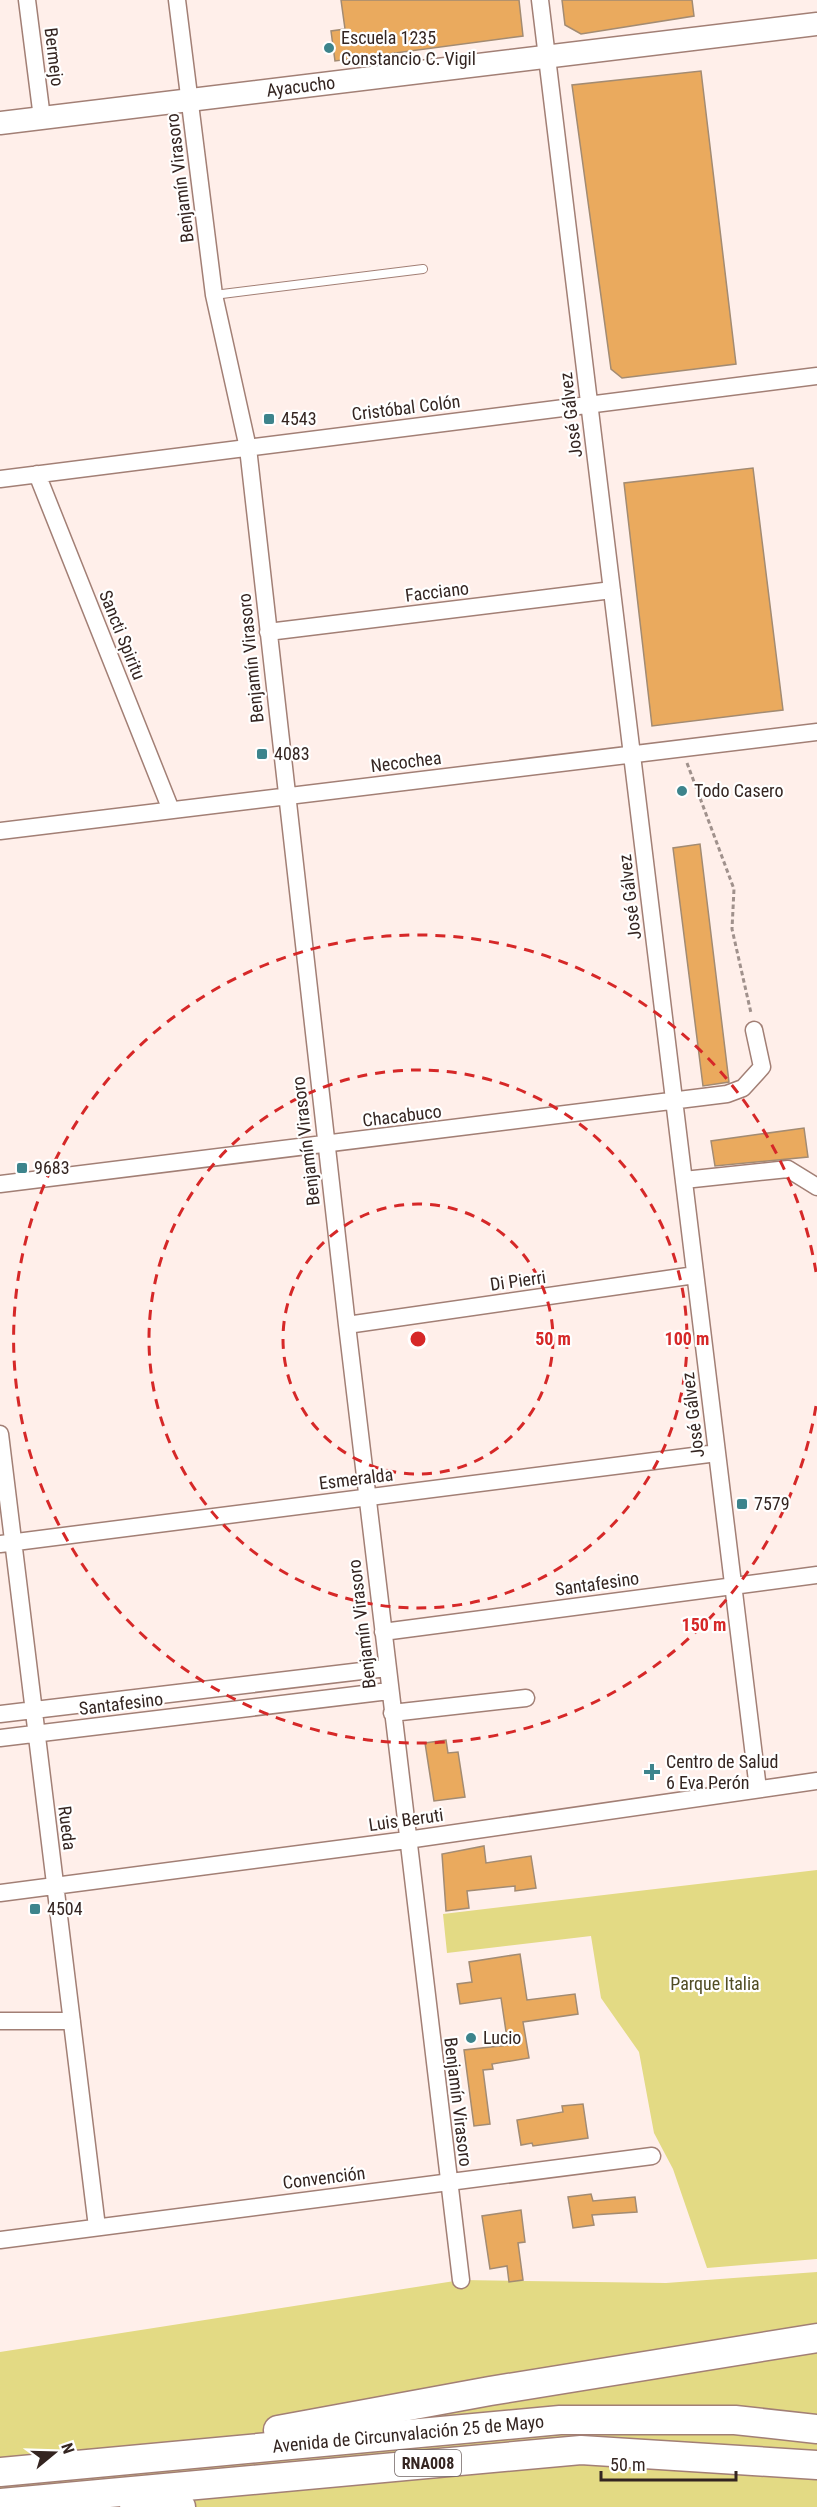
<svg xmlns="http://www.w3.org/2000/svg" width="817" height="2507" viewBox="0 0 817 2507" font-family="'Roboto Condensed',sans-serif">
<rect width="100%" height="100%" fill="#ffefea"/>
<path fill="#e3da84" d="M817,1870V2259L707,2268L673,2169L654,2133L639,2052L601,1998L591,1936L447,1953L443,1914Z
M817,2272V2507H0V2352L461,2280L666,2283Z"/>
<path fill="#eaaa5e" stroke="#a38b72" stroke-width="1.5" d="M341,0H519L523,36L335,61L331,31L345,29Z
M562,0H692L694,16L581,34L565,25Z
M701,71L736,364L622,378L611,369L572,85Z
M753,468L783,710L652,726L624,483Z
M700,844L729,1082L703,1086L673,848Z
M804,1128L808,1157L715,1166L711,1141Z
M446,1740L448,1753L458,1752L465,1797L434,1801L425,1743Z
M484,1846L486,1863L531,1856L536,1888L515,1891V1886L467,1891L469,1908L446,1911L442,1854Z
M520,1954L527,2000L575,1994L578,2014L523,2022L529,2058L492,2064L493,2069L483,2070L490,2124L474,2126L464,2050L508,2045L501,1998L460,2004L457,1984L472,1982L469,1962Z
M583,2104L588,2138L533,2146L532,2143L521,2145L517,2120L563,2112L562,2106Z
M591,2194L593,2201L635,2197L637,2212L592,2215L594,2225L573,2228L568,2197Z
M521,2210L525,2242L518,2243L523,2280L509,2282L507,2266L490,2269L482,2216Z"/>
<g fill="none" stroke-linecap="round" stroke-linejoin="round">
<defs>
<path id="lane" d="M214,295L423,269"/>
<path id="street" d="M27,0L42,118
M177,0L214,295L248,448L347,1325L461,2280
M540,0L758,1789
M37,474L171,810
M0,479L817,376
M268,632L612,590
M0,831L817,732
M684,1180L788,1169L817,1187
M0,1184L727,1094L743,1088L762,1067L754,1030
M347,1325L695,1275
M0,1434L97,2227
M0,1544L717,1453
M383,1632L817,1575
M392,1713L526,1698
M0,1714L387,1668
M0,1738L389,1691
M0,1893L407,1840L817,1781
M0,2021H72
M0,2240L652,2156"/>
<g id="secondary">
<path id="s1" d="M0,123L817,24"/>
</g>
<g id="highway">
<path d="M278,2430L490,2391L817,2338"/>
<path id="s2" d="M0,2472L560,2420H735L817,2429"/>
<path d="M0,2503L581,2450L817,2465"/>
<path d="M134,2504L181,2507"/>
</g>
</defs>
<use href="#lane" stroke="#a27f75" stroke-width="10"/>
<use href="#street" stroke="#a27f75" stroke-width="19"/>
<use href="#secondary" stroke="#a27f75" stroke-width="25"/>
<use href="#highway" stroke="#a27f75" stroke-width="31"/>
<path stroke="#a0918c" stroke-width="3" stroke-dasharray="4.5 3" stroke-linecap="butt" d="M687,763L734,889L732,929L751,1013"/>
<use href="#lane" stroke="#fff" stroke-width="8"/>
<use href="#street" stroke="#fff" stroke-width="16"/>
<use href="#secondary" stroke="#fff" stroke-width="22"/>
<use href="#highway" stroke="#fff" stroke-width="28"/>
</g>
<g fill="none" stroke="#d62828" stroke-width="3" stroke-dasharray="10 8">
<circle cx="418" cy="1339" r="135"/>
<circle cx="418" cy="1339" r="269"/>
<path d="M816 1406A404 404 0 1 1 816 1272"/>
</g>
<g fill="#3d848c" stroke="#fff" stroke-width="2">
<circle cx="329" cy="48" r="6"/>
<rect x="263" y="413" width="12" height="12" rx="3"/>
<rect x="256" y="748" width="12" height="12" rx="3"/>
<circle cx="682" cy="791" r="6"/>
<rect x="16" y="1162" width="12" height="12" rx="3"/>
<rect x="736" y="1498" width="12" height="12" rx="3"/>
<path d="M649 1763h6v6h6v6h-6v6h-6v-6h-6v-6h6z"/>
<rect x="29" y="1903" width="12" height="12" rx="3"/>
<circle cx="471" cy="2038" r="6"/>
</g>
<g text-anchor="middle" stroke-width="4.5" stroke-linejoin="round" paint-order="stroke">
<rect fill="#fff" stroke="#716664" stroke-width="1.5" x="395" y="2450" width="66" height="26" rx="4.5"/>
<g font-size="16" font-weight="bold" fill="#342521">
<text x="428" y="2469">RNA008</text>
</g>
<g font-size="18" fill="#342521" stroke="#fff" text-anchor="start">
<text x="341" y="44">Escuela 1235<tspan x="341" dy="21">Constancio C. Vigil</tspan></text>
<text x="281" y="425">4543</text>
<text x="274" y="760">4083</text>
<text x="694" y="797">Todo Casero</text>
<text x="34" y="1174">9683</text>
<text x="754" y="1510">7579</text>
<text x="666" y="1768">Centro de Salud<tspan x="666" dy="21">6 Eva Perón</tspan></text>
<text x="47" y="1915">4504</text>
<text x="483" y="2044">Lucio</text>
</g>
<g font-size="18" fill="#342521" stroke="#fff">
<text transform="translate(54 57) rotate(83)" y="6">Bermejo</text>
<text dy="6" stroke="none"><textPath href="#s1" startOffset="303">Ayacucho</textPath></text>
<text transform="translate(180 178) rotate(-97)" y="6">Benjamín Virasoro</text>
<text transform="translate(406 408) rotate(-7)" y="6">Cristóbal Colón</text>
<text transform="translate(571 415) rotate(-97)" y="6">José Gálvez</text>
<text transform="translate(437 592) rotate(-7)" y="6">Facciano</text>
<text transform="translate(122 635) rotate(68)" y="6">Sancti Spiritu</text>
<text transform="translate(251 658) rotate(-96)" y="6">Benjamín Virasoro</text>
<text transform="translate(406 762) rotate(-7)" y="6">Necochea</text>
<text transform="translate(630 897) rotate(-97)" y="6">José Gálvez</text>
<text transform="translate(402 1116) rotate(-7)" y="6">Chacabuco</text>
<text transform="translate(306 1141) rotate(-97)" y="6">Benjamín Virasoro</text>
<text transform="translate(518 1281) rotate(-8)" y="6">Di Pierri</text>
<text transform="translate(693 1415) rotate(-97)" y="6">José Gálvez</text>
<text transform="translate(356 1479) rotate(-7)" y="6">Esmeralda</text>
<text transform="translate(597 1584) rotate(-8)" y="6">Santafesino</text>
<text transform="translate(362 1624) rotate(-97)" y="6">Benjamín Virasoro</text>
<text transform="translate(121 1704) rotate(-7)" y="6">Santafesino</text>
<text transform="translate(406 1820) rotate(-8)" y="6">Luis Beruti</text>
<text transform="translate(67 1828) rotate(83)" y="6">Rueda</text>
<text transform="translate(458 2102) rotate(83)" y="6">Benjamín Virasoro</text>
<text transform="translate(324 2178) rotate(-7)" y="6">Convención</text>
<text dy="6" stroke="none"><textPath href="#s2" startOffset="410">Avenida de Circunvalación 25 de Mayo</textPath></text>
</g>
<g font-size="18" fill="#504c23" stroke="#fff">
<text x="715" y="1990">Parque Italia</text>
</g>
</g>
<circle cx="418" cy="1339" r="9" fill="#d62828" stroke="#fff" stroke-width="3"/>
<g font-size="18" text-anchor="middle" font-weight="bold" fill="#d62828" stroke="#fff" stroke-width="4.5" stroke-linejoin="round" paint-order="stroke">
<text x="553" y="1345">50 m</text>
<text x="687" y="1345">100 m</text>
<text x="704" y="1631">150 m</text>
</g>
<g transform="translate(54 2453) rotate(71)" stroke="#ffffff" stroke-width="4.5" paint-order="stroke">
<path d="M0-4.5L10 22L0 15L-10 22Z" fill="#342521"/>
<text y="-9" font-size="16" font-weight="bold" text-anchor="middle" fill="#342521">N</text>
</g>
<path d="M601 2471v9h135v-9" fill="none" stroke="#342521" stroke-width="3"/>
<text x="610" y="2471" font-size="18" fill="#342521" stroke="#ffffff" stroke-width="4.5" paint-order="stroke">50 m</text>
</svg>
